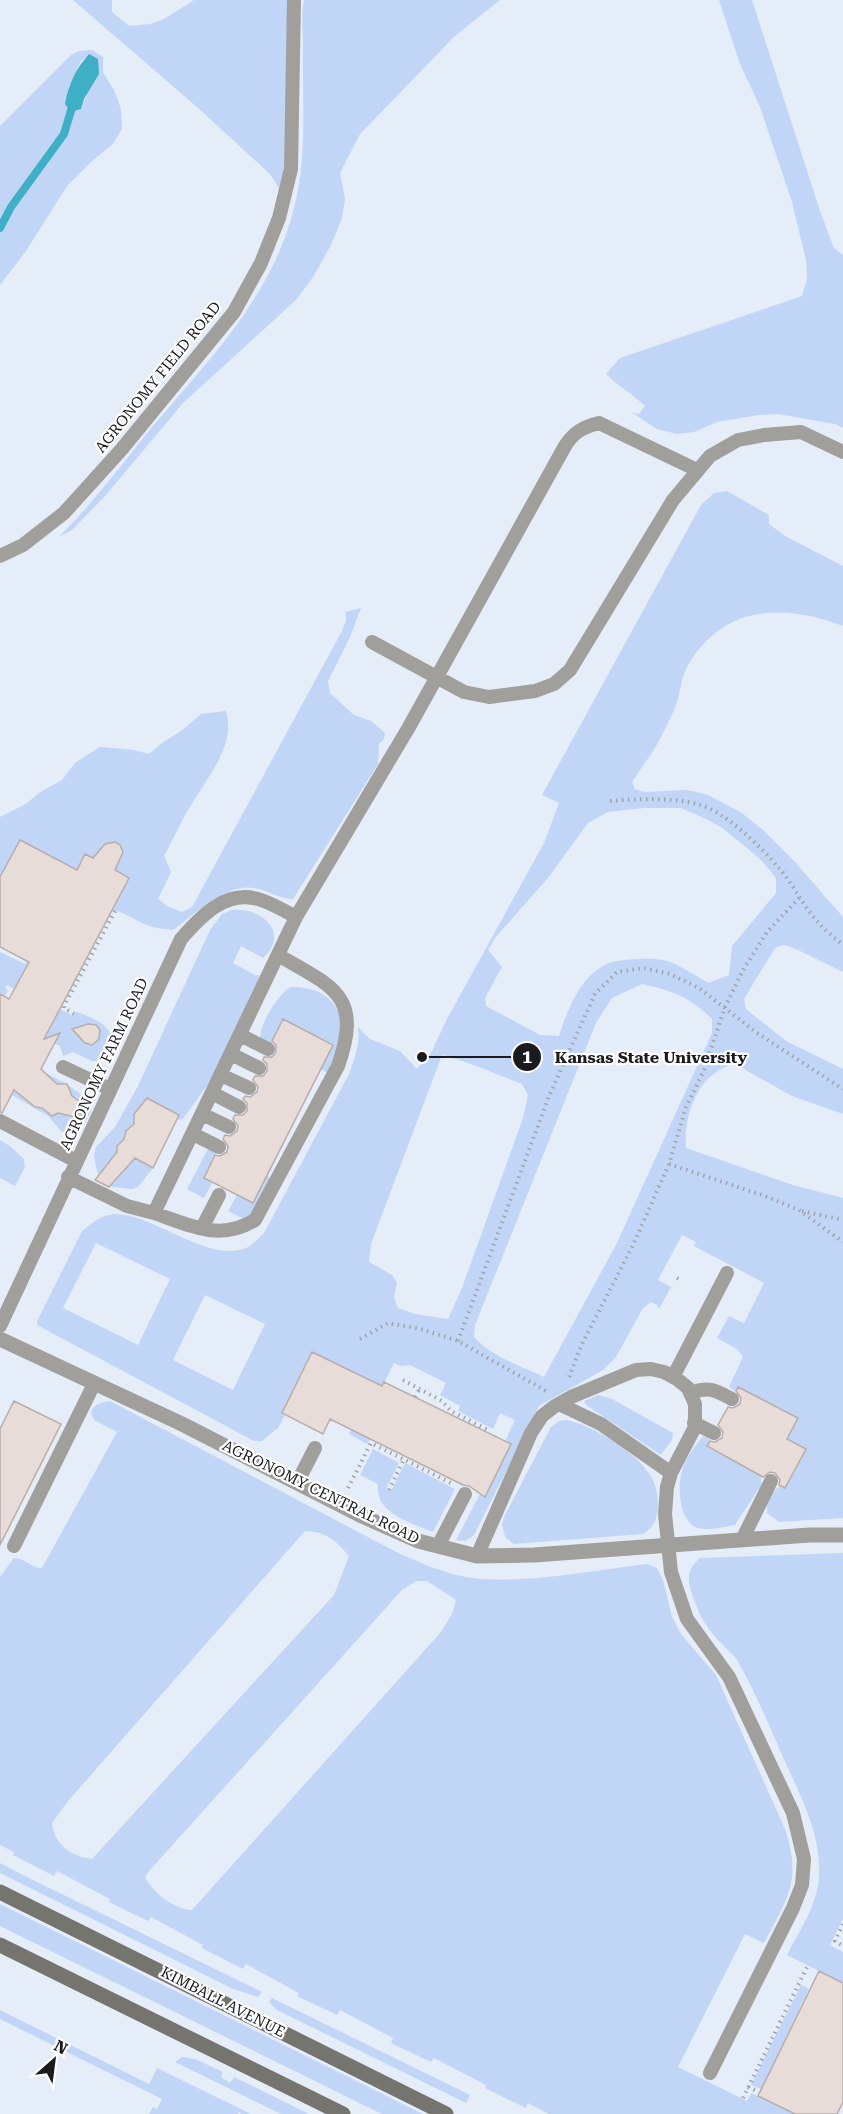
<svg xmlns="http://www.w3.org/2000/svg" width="843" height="2114" viewBox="0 0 843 2114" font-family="'Roboto Serif',serif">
<rect width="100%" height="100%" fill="#f5f9fe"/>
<path fill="#e5edf9" d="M0,0H843V2114H0Z"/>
<path fill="#c1d5f6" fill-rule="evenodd" d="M73,0H112V12L129,26L150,24L164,19L194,0H289L287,165L281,191L270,174L197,107Z
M304,0H500L455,36L360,134L340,173L345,199L342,218L331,245L313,277L296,300L183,403L106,495L73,529L59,537C93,503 122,464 153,426C213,355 278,290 297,195C307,146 302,95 303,45C303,31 301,14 304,0Z
M719,0H752L820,211L834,248L843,255V428L835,424L778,414L759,415L717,422L694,432L677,434L657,429L631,412L639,414L645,406C633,394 618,386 606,374L620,358L802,296L807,279L806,260L792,202L760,107L740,64Z
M92,50L103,57V72L114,90L121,109L122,129L113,144L92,161L67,186L26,251L0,285V126L71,55L79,51ZM86,57L89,90L81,109L68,88L81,61Z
M727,491L769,515V524L785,536L843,566V626C783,603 722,605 687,667C681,678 681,690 677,702C673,713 667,725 662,735C654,752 642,766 632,782L635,789L645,792L686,790L696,792L708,795L742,813L763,830L795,862L843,917V972L796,949L784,945L775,948L744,999L746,1009L786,1041L843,1069V1114L792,1096L735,1064C699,1071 683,1115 686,1148L793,1185L843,1198V1518L779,1522L767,1513C766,1500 770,1492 781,1486L785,1488L806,1449L787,1439L798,1418L739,1387L736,1392L729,1387L743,1357L737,1349L717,1338L729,1316L744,1323L764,1283L694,1246L696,1242L682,1235L658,1280L671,1287L659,1309L657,1305L651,1302L643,1308L616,1357L603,1370L539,1406L474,1535C468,1540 464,1542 456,1540L480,1494L485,1496L505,1441L515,1420L500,1413L493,1429L458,1411L460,1406L440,1395L446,1383L410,1365L401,1366L394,1363L359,1433L370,1439L367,1444L349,1434L374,1382L312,1352L282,1413L285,1415L278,1428L262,1441H254L37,1325V1321L82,1231C90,1225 96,1219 105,1216C143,1203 204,1265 246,1248C253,1245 259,1238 264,1233L349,1074C355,1058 360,1044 358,1027L370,1039L400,1051L417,1069L430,1055L447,1019L544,843L559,803L542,795L701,505L714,493ZM644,808H681L704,818L721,827L747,848L762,861L776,878V893L732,946L729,975L709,983C695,976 682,966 667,961C656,958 645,959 634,959C624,960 611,961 603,966C580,978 566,1013 559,1036L540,1035L486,1006L485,998L502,967L488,950L495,938L548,878L588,823L608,812ZM642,984C672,991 689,996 712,1019V1033L617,1243L544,1377C520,1366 491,1356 474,1337L475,1325L596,1023L612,998ZM442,1055C470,1062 495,1074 522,1084L528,1095L523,1118L462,1288L448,1319L415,1314L398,1308L394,1297L397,1282L392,1275L369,1262L371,1244ZM96,1243L170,1279L138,1345L63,1308ZM205,1295L265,1324L233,1390L173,1360Z
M361,608L350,637L328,681L330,693L354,715L371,721L385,733L384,739L379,744L378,764L293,899C278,899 268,890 254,888C226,883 194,915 173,930C164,929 153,928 144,924C133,919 125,912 112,910L129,878L86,854L65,893L75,869L20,840L0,877V817L24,805L42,791L62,780L76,762L100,747L134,750L149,754L162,743L181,731L201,714L226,711C236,744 209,775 193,802C182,819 174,838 164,856L171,872L158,899L167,906L182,912L192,907L342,631L346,621V612Z
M56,906L58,907L14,989L7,985L5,988L8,990L5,996L0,993V952L25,964Z
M232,910C261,907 291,932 263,958L241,946L233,963L255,975H259L254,996L208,1084L183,1119L176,1120L178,1115L170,1110L153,1168L138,1187L132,1189L112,1187L106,1184L97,1172L94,1155L96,1147L115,1127L138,1086L210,930L222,914Z
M290,987C317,987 337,996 342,1025C343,1031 346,1038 344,1044C340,1054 332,1064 327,1073L321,1069L333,1044L283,1020L271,1044L260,1039C260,1023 277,996 290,987Z
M60,1009L73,1016L76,1012C100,1019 126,1034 104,1061H92L73,1052L63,1056L60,1046L42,1038L54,1015L56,1016Z
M32,1056L42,1071L65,1083L93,1103C91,1119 79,1133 62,1132L48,1116L12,1095Z
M0,1140L11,1147L24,1159L25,1167L15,1186L0,1178Z
M209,1147L217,1151L204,1178L212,1183L204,1198L187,1189Z
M267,1176L274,1180L255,1218L246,1220L228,1211L237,1195L253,1203Z
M598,1395L612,1399L673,1433L672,1440L661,1455L586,1405L584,1401Z
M110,1401L400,1554C421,1563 444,1573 466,1577C517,1586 594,1570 647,1564L657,1568L663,1580L672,1617L681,1634L716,1675L785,1829C802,1881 788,1897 764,1943L745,1934L678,2067L747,2101L751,2093L795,2114H549L528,2103L526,2108L485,2088L486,2085L434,2058L431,2062L391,2043L393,2038L340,2010L337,2015L297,1996L299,1993L246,1964L243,1969L202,1948L203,1945L151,1917L148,1921L109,1902L110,1899L57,1871L54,1876L13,1855L14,1852L0,1845V1577L14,1558C25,1558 33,1569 42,1568L117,1432L94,1420L91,1412C95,1403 100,1403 110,1401ZM305,1531C327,1532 335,1540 349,1556L334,1595L92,1859C70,1856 55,1845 52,1823L68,1801ZM416,1581H427L456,1600L452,1614L441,1632L192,1910C174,1909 153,1893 145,1877L149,1871L402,1590Z
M567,1420C594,1426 640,1454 653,1480C657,1489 658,1498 658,1507C657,1520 654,1527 643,1534L514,1544L505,1537L502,1524L504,1517L551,1427L559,1421Z
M703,1436L710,1439L707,1447L761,1475V1485L735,1525C724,1527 709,1531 698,1528C679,1522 677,1488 682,1471C685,1459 695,1446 703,1436Z
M373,1449L399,1463L386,1489L391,1491L405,1463L455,1489L433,1532C412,1523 374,1513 378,1484L360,1475Z
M843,1553V1919L830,1945L843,1952V1983L787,1955C800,1930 818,1904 819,1875C821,1832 799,1793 782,1755C768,1723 755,1691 737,1660C733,1654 727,1650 722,1644C710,1632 700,1618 695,1602C688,1584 684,1571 700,1558Z
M0,1863L29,1878L262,1992L258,1997L233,1989L0,1873Z
M0,1904L423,2114H382L0,1926Z
M801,1985L809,1989L761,2089L751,2085Z
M272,1998L470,2095L466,2103L277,2010L269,2002Z
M0,2010L149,2084L157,2068L251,2114H241L239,2112L238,2114H149L153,2107L157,2109L162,2099L0,2019Z
M182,2057L195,2059L223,2072L221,2077L230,2083L234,2077L309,2114H281L175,2062Z"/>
<path fill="#3eafc4" d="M89,54L98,59L99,74L84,99L81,109L71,112L65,104C69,83 75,70 89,54Z"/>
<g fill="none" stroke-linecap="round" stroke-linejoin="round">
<path stroke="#3eafc4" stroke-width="8" d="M0,228L11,207L64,134L73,104"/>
</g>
<path fill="#e8dcd9" stroke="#b8adaa" stroke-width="1.5" d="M20,840L77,870L85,854L93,858L105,844L115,842L120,845L123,852L115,870L129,878L44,1039L60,1033L41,1069L57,1084H67L72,1096L83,1104L82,1113L75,1117L58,1113L52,1116L42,1108L35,1107L14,1090L2,1113L0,1112V994L9,999L29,962L0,947V877Z
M283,1019L333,1045L253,1203L204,1178L215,1155L220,1156L227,1152L228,1146L223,1139L225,1135L230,1136L237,1131L238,1126L233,1119L235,1115H243L247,1111V1103L243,1099L245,1096L250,1097L257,1092L258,1087L253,1080L255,1076H263L267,1071V1064L263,1060L264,1057H272L276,1052V1045L272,1041Z
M88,1024L96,1025L100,1030L99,1039L92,1045L85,1043L72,1029Z
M147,1098L179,1115L153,1168L135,1158L109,1187L95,1180L117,1152V1146L124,1139L126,1131L134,1124V1114Z
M312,1352L382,1386L384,1382L511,1444L485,1497L469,1486L463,1485L330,1419L323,1434L282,1413Z
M738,1387L798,1418L787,1439L806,1449L785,1488L779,1485L780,1480L775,1473L770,1472L763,1477L707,1446L710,1441L715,1442L722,1438L723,1432L718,1425L728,1407L733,1408L740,1404L741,1398L736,1391Z
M14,1401L61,1424L0,1545V1429Z
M819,1971L843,1983V2102L837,2114H795L758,2096Z"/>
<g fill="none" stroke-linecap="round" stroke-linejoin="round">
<path stroke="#a0a3a7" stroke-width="4" stroke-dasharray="1.5 4.5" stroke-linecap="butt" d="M610,801C639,799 669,797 697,804C725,811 760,846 779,868C793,884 802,904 816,920C823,929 834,937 843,945
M74,1014L64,1008V1006L115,911
M669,1164L765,1196L799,1210L843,1242
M802,1211L843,1220
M677,1278L681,1280
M360,1339L388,1323L421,1329L458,1341L546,1391
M458,1341L549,1096L595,994L617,972L644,968L670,974L699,988L757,1033L843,1089
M569,1377L581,1346L634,1243L669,1164L686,1107L704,1070L725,1007L743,970L767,932L800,897
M403,1380L442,1401L451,1411L490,1431
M415,1397L420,1388
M348,1488L371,1443L453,1484
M389,1490L404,1459
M843,1924L835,1941L843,1946
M748,2087L759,2092
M743,2098L807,1967"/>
<path stroke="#a09f9b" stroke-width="14" d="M0,556L23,545L64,513L121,450L234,312L261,263L279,218L291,169L294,0
M372,642L464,692L489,697L535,691L554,684L570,670L673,500L710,456L738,440L764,435L801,432L843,452
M240,1035L268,1049
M231,1054L259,1068
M63,1067L110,1089
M221,1075L249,1088
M212,1093L239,1107
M202,1114L229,1127
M0,1121L76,1161
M193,1134L219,1147
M68,1177L127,1206L154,1213L296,917L409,727L565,446C574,432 583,427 599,423L697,470
M154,1213C189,1225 220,1242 255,1220L338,1066C363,995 333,987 278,955
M202,1228L219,1195
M0,1326L181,939C201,916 227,888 261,900C273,904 285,911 296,917
M673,1377L727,1273
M690,1393C709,1386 715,1390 732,1399
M559,1404L601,1424L671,1473
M694,1423L714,1433
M297,1483L315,1448
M742,1540L771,1481
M14,1546L94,1384
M438,1546L465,1494
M477,1556L531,1433L542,1416L555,1406L571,1397L636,1370L651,1369L664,1372L677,1379L688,1388L695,1404V1427L671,1473L667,1487L665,1514L671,1572L687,1619L729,1677L793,1813L804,1859L802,1885L793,1908L710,2073"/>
<path stroke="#a09f9b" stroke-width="15" d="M0,1339L182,1424L362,1516L418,1541L477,1556L534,1555L809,1535H843"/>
<path stroke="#76746e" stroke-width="15" d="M0,1892L446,2114
M0,1945L343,2114"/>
</g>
<g text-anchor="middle" stroke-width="4.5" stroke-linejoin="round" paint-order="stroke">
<g font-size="15" fill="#1a1b1f" stroke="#fff">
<text transform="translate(158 377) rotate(-51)" y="5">AGRONOMY FIELD ROAD</text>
<text transform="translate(104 1064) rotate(-65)" y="5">AGRONOMY FARM ROAD</text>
<text transform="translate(321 1492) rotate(26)" y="5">AGRONOMY CENTRAL ROAD</text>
<text transform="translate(223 2002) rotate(27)" y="5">KIMBALL AVENUE</text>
</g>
</g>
<path fill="none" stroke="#1a1b1f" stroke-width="2" d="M422 1057L527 1057"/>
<g fill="#1a1b1f" stroke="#fff" stroke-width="2">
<circle cx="422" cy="1057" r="6"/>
<circle cx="527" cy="1057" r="15"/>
</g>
<g font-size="18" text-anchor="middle" font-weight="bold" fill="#fff">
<text x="527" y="1063">1</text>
</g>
<g font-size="16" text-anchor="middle" font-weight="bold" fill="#1a1b1f" stroke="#fff" stroke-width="4.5" stroke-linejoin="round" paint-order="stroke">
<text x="651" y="1063">Kansas State University</text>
</g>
<g transform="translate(54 2060) rotate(28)" stroke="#ffffff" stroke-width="4.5" paint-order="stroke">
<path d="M0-4.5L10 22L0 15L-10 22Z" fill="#1a1b1f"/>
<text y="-9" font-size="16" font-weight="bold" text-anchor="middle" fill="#1a1b1f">N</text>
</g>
</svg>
